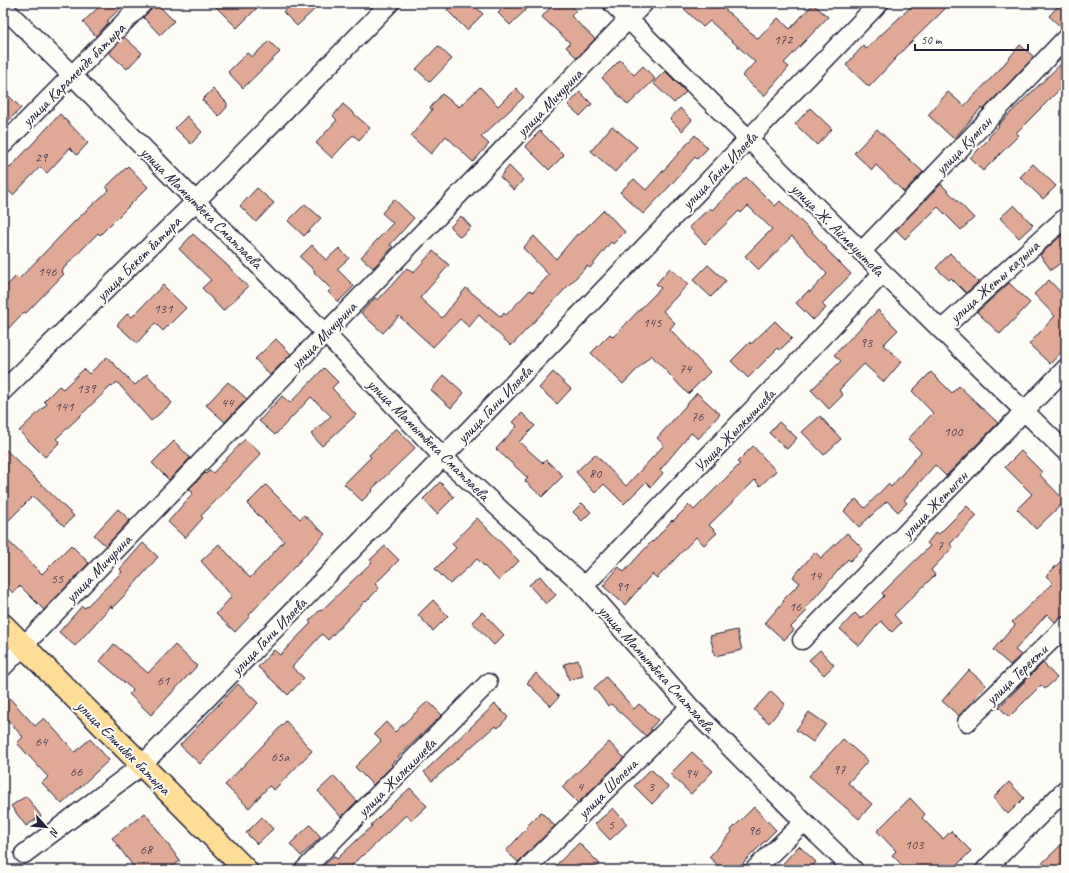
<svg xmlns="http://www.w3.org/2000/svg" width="1069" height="873" viewBox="0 0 1069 873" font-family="Caveat,sans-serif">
<rect width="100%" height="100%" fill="#fdfcf7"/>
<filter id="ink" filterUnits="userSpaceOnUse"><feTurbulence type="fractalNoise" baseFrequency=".025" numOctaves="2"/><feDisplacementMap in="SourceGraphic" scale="8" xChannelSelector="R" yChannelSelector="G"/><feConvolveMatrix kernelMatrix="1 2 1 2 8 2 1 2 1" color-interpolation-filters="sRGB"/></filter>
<g filter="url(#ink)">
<path fill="#dfa995" stroke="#22223b" d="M103,3H126L107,21L109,22L96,36L83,22Z
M153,3H156L174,21L160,35L143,17L151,10Z
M212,3H262L237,28Z
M293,3H321L297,26L283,12Z
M453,3H472L483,14L467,30L447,10Z
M508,3H533L510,25L498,13Z
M554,3H568L576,10L571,16L595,39L577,58L566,47L570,43L542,17Z
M678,3H718L758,39L778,18L790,29L813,4L828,17L784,63L789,67L764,96L742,76L755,62L710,21L703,27Z
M915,3H951L907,46L869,87L846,65L863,46L866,49Z
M1061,3H1066V28H1062L1049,16Z
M124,37L142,53L127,69L109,53Z
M269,41L280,52L243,88L228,72L247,53L252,57Z
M1020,45L1034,57L983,110L981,108L954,139L928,115L948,92L964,106L1000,69Z
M438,46L452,59L430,82L416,69Z
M1066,59V83L1016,133L1019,135L983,171L970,158L989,139L988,138L999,126L998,125Z
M620,60L634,75L643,66L655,79L628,105L602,78Z
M665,71L686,92L674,103L653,83Z
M480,87L498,106L516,88L524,97L481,137L489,144L473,162L446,136L431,154L411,136L432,110L430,108L442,94L459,107Z
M213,89L227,103V107L219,116L202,100Z
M3,90L21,108L3,126Z
M580,92L592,104L580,116L568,105Z
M343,104L370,128L359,140L353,135L332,158L316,143L337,120L333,116Z
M680,108L692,120L682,131L670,119Z
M810,108L832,129L817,145L795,124Z
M60,114L88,143L77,155L70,148L47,173L40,167L13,195L3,186V173L9,167L10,168Z
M187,116L202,132L191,144L175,128Z
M612,126L637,147L615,172L591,151Z
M877,129L923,172L904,192L876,165L872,170L854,153Z
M540,131L564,155L549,170L525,146Z
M695,135L708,148L697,159L695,157L669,187L643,214L620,192L634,179L646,190Z
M1033,164L1056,186L1043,199L1020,177Z
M128,166L148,187L100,235L98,233L61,271L64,274L26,313L24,312L3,334V290L16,276L19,279L75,221L109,190L106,187Z
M509,166L523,180L514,190L500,177Z
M746,177L775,206L780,201L812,232L827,248L826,249L851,274L822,304L826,308L813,320L796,303L808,291L810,292L827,274L792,236L759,270L745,256L772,229L748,206L741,213L739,211L705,244L689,227L710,208L712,210Z
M941,184L974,218L961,230L938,207L905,239L896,230Z
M257,188L274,203L256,222L240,206Z
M394,199L414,218L390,245L393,247L373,268L361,257L393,223L382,213Z
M305,204L321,218L304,236L288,221Z
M1014,205L1033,225L1019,238L1000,218Z
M604,210L625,232L613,244L611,242L590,268L587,266L511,346L479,315L469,327L460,319L433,347L399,316L383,333L361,313L375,298L378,300L407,268L413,273L433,251L449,265L420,298L442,318L466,288L501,317L504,313L506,315L530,290L533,292L549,275L523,248L534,236L556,259L577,234L579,235Z
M461,216L471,227L460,237L450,227Z
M1066,231V259L1051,270L1040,255Z
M193,234L228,266L248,287L223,311L202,288L211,280L179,249Z
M312,245L326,260L339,248L349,258L337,269L354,286L338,302L328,292L331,289L314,272L315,271L300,257Z
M950,253L978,282L966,293L951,278L949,280L936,268Z
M708,265L726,281L711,297L693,280Z
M670,268L688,284L663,311L675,323L670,329L710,372L688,394L651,355L623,384L591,353L610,334L613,337L661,288L656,284Z
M1049,280L1066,298V347L1050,364L1029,344L1055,316L1034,294Z
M1009,283L1030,303L1000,334L977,312Z
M163,285L186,308L163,331L155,323L137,343L117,325L128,313L132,317Z
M878,310L898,330L883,345L902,361L884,382L864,364L839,390L843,395L829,409L811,390L841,361L834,355Z
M775,321L792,338L780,350L778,348L748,378L731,361L750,342L751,344Z
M276,339L291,354L270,375L255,359Z
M107,357L135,385L147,374L172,403L151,421L117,382L112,387L111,386L56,439L60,442L45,457L19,431L47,404L44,401L59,386L63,389L84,369L89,374Z
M324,368L338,382L332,388L356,415L322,446L311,434L331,416L311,397L275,435L259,421L282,396L290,403Z
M553,372L571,389L557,404L539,388Z
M931,372L952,393L959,386L998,423L946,476L935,465L904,500L907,503L898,512L887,501L859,527L844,511L856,499L865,508L888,484L891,487L921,452L908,439L933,413L912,391Z
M444,375L464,393L451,408L431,390Z
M228,382L247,399L225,422L206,405Z
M697,393L720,414L698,439L691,433L660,470L663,473L651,487L646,482L624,504L604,484L595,493L576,472L595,454L626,486L664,445L657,438Z
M522,413L535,426L519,442L543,463L546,460L563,476L542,497L525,481L528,478L496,449L517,426L513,422Z
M820,416L841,439L824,455L802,432Z
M779,422L797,438L787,449L769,433Z
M396,428L415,448L372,489L373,490L362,501L344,484L371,457L369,455Z
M245,439L261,454L201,516L203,518L185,538L168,522L193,493L189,489L205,473L206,474L210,470L213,473Z
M174,441L190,458L169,480L152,463Z
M753,446L776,471L760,486L755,480L709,525L717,533L704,545L696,537L657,578L652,574L625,605L603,586L619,567L624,572L652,541L653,542L672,520L673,521L689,505L694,510L740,464L737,462Z
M3,447L74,516L64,526L33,496L3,526Z
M1021,451L1042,472L1040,475L1065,501L1036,529L1017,509L1032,494L1005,467Z
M440,482L454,497L437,514L423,499Z
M266,485L300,519L304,515L325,534L249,615L250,616L235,632L216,614L232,596L201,561L219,544L250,578L268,559L284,541L247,504Z
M582,503L591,512L582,521L573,512Z
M967,506L977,516L950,544L953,547L931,570L935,575L894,615L901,623L892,632L881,621L859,646L840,629L855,613L861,619L884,596L882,593L930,546L927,543L936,532L939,534Z
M118,509L130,520L106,546L94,535Z
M477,518L519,561L499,581L477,559L450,584L435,569L456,548L452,544Z
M847,533L863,549L850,561L848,559L805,609L807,611L791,627L794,630L784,640L765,623L784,601L783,600L800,583L793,577L815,552L821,558Z
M3,536L42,574L71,545L89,563L44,610L20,586L13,593L3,583Z
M143,543L158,557L124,596L112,608L111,606L75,646L59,632L82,606L85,608L122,572L120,569Z
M385,546L399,560L375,584L379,588L366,602L365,601L328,640L322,634L292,667L304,678L288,695L258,667L274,650L280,655L311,623L309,621L320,610L321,611L372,562L370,560Z
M1066,556V616L1059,618L1055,622L1047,614L1015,650L1021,655L1010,665L993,650L1015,625L1012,622L1053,583L1046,576Z
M540,576L556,595L546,604L529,585Z
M433,600L448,616L433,631L418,615Z
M482,612L504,635L494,645L472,622Z
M737,630L742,650L715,656L710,636Z
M114,644L148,673L175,645L197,666L151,715L129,694L133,690L100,661Z
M820,650L834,665L824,675L809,660Z
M578,660L583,676L569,680L564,664Z
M1043,663L1057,678L1045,689L1041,685L1009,717L999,707Z
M969,670L986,685L959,716L942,701Z
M536,673L559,697L551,706L527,683Z
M606,677L634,709L639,704L658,720L650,729L652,730L646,736L611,704L608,706L594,688Z
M238,684L258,703L200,764L180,745Z
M3,691L35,726L44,718L75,752L90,739L109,760L62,804L42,783L48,777L17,743L23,737L3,715Z
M771,691L785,704L769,723L754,710Z
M428,701L442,715L391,764L393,765L373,785L355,767L381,741L374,734L386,722L395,732Z
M495,704L508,717L498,728L495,726L432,781L424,772Z
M809,712L826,724L813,742L796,730Z
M286,721L312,751L274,790L269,786L249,808L225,785Z
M843,739L868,761L848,783L872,804L859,819L809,776Z
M609,742L624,758L578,803L562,787Z
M692,752L713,771L691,794L670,774Z
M651,769L668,787L652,804L634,786Z
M334,776L357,801L341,817L318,791Z
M1009,782L1024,798L1008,814L993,798Z
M410,788L427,806L412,820L406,815L363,856L362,855L347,870H319L334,856L337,859L372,826L371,825L381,815Z
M26,796L41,816L26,826L11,806Z
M910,798L925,814L922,818L943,839L951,831L971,851L952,870H907L892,855L896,851L877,831Z
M754,807L776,830L743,863L745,865L744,870H723L709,857L732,832L731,830Z
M613,808L627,824L610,840L595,824Z
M541,812L555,826L518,862L506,851L527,828L526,827Z
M145,813L180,861L168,870H136L112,838Z
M262,817L273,829L257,844L246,833Z
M310,825L321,837L301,856L290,844Z
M1066,840V870H1035Z
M579,843L600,864L593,870H551Z
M799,846L816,862L809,870H777Z"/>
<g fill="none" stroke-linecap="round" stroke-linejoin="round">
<defs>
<path id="minor" d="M612,3L883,273L1066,452
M3,7L72,75L325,333L443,457L584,586L690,707L804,822L854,870
M3,145L143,3
M861,252L1066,38
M941,330L1066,217
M3,391L196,201L390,3
M584,586L883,273
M802,640L1066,368
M3,667L644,3
M967,722L1066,626
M24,854L142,765L443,457L879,3
M304,870L488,683
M525,870L690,707
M754,870L804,822
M985,870L1066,789"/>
<path id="major" d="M3,625L246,870"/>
</defs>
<use href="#minor" stroke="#22223b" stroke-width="21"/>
<use href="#major" stroke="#22223b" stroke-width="25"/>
<use href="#minor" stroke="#fdfcf7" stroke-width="18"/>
<use href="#major" stroke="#fedd96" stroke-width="22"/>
</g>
</g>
<g text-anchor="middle" stroke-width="4" stroke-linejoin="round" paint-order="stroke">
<g font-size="14" fill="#514452">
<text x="783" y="44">172</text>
<text x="41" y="162">29</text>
<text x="47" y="276">146</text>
<text x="163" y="313">131</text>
<text x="652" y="327">145</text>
<text x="866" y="347">93</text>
<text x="685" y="373">74</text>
<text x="86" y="393">139</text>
<text x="227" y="407">44</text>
<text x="64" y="411">141</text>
<text x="697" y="421">76</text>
<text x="953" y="436">100</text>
<text x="595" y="478">80</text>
<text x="940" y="550">7</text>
<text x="815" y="580">14</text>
<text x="57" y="583">55</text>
<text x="622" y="591">91</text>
<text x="795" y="611">16</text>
<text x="163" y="685">61</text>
<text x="41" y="746">64</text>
<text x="280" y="761">65а</text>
<text x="839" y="774">97</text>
<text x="76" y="776">66</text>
<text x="691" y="778">94</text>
<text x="580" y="791">4</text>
<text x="651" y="791">3</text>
<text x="611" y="829">5</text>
<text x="754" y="835">96</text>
<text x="914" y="849">103</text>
<text x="146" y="854">68</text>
</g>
<g font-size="16" fill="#22223b" stroke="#fdfcf7">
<text transform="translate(73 74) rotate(-45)" y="6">улица Караменде батыра</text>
<text transform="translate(549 102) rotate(-46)" y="6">улица Мичурина</text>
<text transform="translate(963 145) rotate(-46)" y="6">улица Кумган</text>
<text transform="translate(719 170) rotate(-46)" y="6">улица Гани Иляева</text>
<text transform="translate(202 207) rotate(45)" y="6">улица Мамытбека Сматлаева</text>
<text transform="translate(838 229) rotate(45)" y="6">улица Ж. Аймауытова</text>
<text transform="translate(138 258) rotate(-45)" y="6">улица Бекет батыра</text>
<text transform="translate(994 281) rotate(-42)" y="6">улица Жеты казына</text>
<text transform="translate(323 335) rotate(-46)" y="6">улица Мичурина</text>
<text transform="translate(494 404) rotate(-46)" y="6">улица Гани Иляева</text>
<text transform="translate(734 430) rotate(-46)" y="6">Улица Жылкышиева</text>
<text transform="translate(429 439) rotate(45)" y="6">улица Мамытбека Сматлаева</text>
<text transform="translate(934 504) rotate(-46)" y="6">улица Жетыген</text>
<text transform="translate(98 568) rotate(-46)" y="6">улица Мичурина</text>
<text transform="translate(268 636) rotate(-46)" y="6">улица Гани Иляева</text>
<text transform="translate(657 668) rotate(48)" y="6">улица Мамытбека Сматлаева</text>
<text transform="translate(1016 674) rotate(-44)" y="6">улица Теректи</text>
<text transform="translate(124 747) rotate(45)" y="6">улица Елшибек батыра</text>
<text transform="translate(396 777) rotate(-45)" y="6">улица Жилкишиева</text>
<text transform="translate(607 788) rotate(-45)" y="6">улица Шопена</text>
</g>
</g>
<rect width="1069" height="873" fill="none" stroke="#fdfcf7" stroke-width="16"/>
<rect x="8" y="8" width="1053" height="857" fill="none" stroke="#22223b" stroke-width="1.5" filter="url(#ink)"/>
<g transform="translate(46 827) rotate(117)" stroke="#fdfcf7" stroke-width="3" paint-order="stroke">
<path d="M0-3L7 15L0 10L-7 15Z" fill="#22223b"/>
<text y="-6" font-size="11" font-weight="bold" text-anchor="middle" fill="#22223b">N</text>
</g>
<path d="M915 44v6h113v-6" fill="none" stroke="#22223b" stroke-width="2"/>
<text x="921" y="44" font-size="12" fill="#22223b" stroke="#fdfcf7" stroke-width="3" paint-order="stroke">50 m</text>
</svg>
